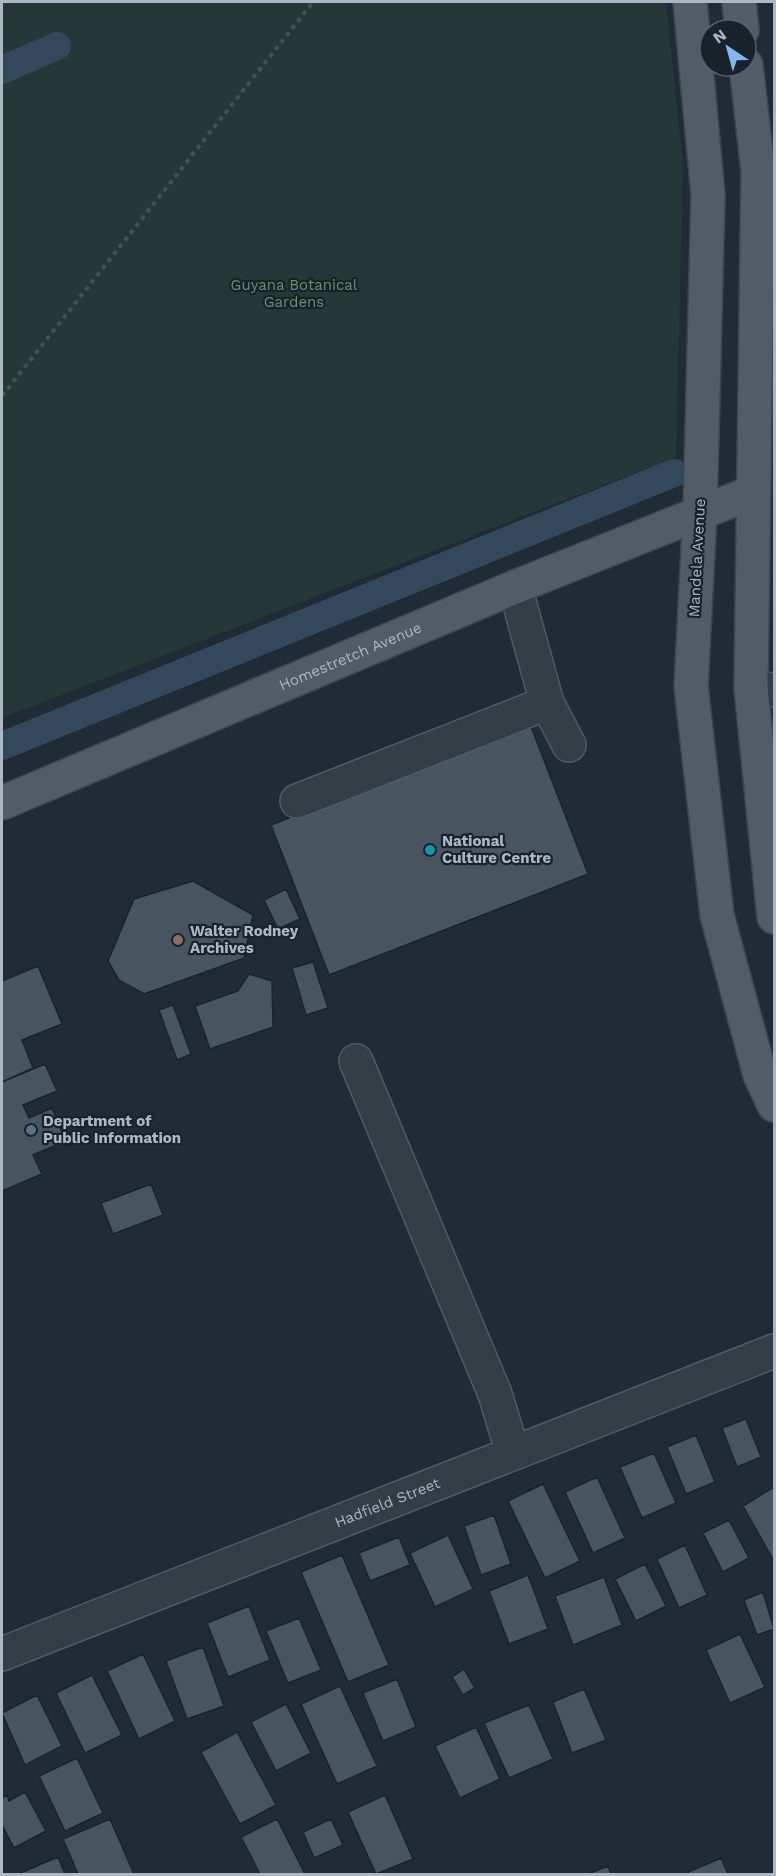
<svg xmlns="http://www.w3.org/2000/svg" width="776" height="1876" viewBox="0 0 776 1876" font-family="'Work Sans',sans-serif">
<rect width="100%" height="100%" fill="#202b35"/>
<path fill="#233837" d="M2,2H666L683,165L676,457L2,718Z"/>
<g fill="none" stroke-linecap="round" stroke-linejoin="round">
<path stroke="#34485c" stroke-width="28" d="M2,70L57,46
M2,746L674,473"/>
</g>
<path fill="#485561" stroke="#1b242c" stroke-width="1.5" d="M530,724L588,874L329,975L271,825Z
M193,881L253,915L244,958L144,994L119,980L108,961L134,899Z
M286,889L300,919L278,929L264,900Z
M313,962L328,1008L306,1015L292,968Z
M38,966L62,1024L22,1040L33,1068L2,1082V981Z
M249,974L272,981L273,1027L210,1049L195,1006L238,991Z
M173,1005L191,1054L177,1060L159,1010Z
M45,1064L57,1091L23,1105L29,1118L52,1108L66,1141L33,1155L42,1174L2,1191V1082Z
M151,1184L163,1215L113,1234L101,1203Z
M746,1419L761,1457L737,1467L722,1428Z
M696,1435L715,1482L686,1494L667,1447Z
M654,1453L676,1503L642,1518L620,1467Z
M597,1477L625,1538L593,1553L565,1492Z
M543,1484L580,1561L545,1578L508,1501Z
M774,1487V1561L743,1506Z
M494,1515L511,1564L481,1575L464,1526Z
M729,1520L749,1558L723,1572L703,1533Z
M448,1535L473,1589L435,1607L410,1553Z
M399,1537L410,1565L370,1581L359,1553Z
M685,1545L707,1595L679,1608L657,1559Z
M342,1555L389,1665L348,1682L301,1572Z
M645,1564L666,1606L636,1621L615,1579Z
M528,1575L548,1629L509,1644L489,1591Z
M604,1577L622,1625L573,1645L555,1596Z
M763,1592L774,1629L757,1635L744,1600Z
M249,1606L270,1660L228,1677L207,1623Z
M299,1618L321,1670L288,1683L266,1631Z
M740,1634L765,1687L730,1703L706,1650Z
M203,1647L224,1706L187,1719L166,1661Z
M143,1654L175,1721L139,1739L107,1671Z
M464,1669L475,1688L463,1695L452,1677Z
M92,1675L122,1735L85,1753L56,1693Z
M397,1679L416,1727L383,1741L363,1693Z
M340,1686L377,1766L337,1784L301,1704Z
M584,1689L606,1740L572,1753L553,1702Z
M37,1695L62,1746L25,1765L2,1713Z
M286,1704L311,1753L276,1771L251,1722Z
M529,1705L553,1759L509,1778L484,1723Z
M476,1727L500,1779L460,1798L435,1746Z
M237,1732L276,1805L240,1824L201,1752Z
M77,1758L103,1813L65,1831L39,1776Z
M25,1792L46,1831L14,1848L2,1825V1798L7,1795L9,1801Z
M385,1795L413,1859L376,1874L348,1812Z
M110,1819L134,1874H78L63,1839Z
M277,1819L305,1874H260L241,1837Z
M331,1819L343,1845L314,1858L303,1832Z
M58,1857L65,1874H18Z
M721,1858L728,1874H690L688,1872Z
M608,1866L611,1874H588Z"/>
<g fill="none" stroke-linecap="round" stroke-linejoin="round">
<defs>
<g id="minor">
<path d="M515,587L547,703L569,745"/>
<path d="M751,688L774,690"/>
<path d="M297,801L547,703"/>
<path d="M356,1061L495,1394L513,1453"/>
<path id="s1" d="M2,1654L774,1351"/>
</g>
<g id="major">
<path d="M690,2L708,195L700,512L691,686L717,915L760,1075L774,1105"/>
<path d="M739,2L742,30"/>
<path d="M746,65L758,171L751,688L774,917"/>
<path id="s2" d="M2,803L515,587L753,492"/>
</g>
</defs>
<use href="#minor" stroke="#515a64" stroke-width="36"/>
<use href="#major" stroke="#3d464f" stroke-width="36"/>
<path stroke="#3f5354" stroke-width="4" stroke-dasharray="4.5 4.5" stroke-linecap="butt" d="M2,396L313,2"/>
<use href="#minor" stroke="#333d46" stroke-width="33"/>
<use href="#major" stroke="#515c66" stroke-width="33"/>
</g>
<circle fill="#0f9aa8" stroke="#19222a" stroke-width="2" cx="430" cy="850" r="6"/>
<circle fill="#8d6e63" stroke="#19222a" stroke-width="2" cx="178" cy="940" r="6"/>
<circle fill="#5c6f8a" stroke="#19222a" stroke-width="2" cx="31" cy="1130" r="6"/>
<g text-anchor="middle" stroke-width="4.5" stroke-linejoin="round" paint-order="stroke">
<g font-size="15" fill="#66926d" stroke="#19222a">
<text x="294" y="290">Guyana Botanical<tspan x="294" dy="17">Gardens</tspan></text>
</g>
<g font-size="15" fill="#adb7c3" stroke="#19222a">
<text transform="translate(697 558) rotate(-87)" y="5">Mandela Avenue</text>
<text dy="5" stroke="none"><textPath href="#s2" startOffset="378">Homestretch Avenue</textPath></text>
<text dy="5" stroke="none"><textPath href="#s1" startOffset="414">Hadfield Street</textPath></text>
</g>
<g font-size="15" font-weight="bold" fill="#adb7c3" stroke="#19222a" text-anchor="start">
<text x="442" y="846">National<tspan x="442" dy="17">Culture Centre</tspan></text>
<text x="190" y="936">Walter Rodney<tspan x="190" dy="17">Archives</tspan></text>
<text x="43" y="1126">Department of<tspan x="43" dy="17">Public Information</tspan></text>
</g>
</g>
<rect width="776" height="1876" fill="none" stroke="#adb7c3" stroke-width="6"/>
<g transform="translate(728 48) rotate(324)"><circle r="28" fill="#19222a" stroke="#545e67" stroke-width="1.5"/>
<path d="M0-4.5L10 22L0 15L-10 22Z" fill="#82b7f3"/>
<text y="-9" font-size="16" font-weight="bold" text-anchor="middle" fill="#adb7c3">N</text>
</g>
</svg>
